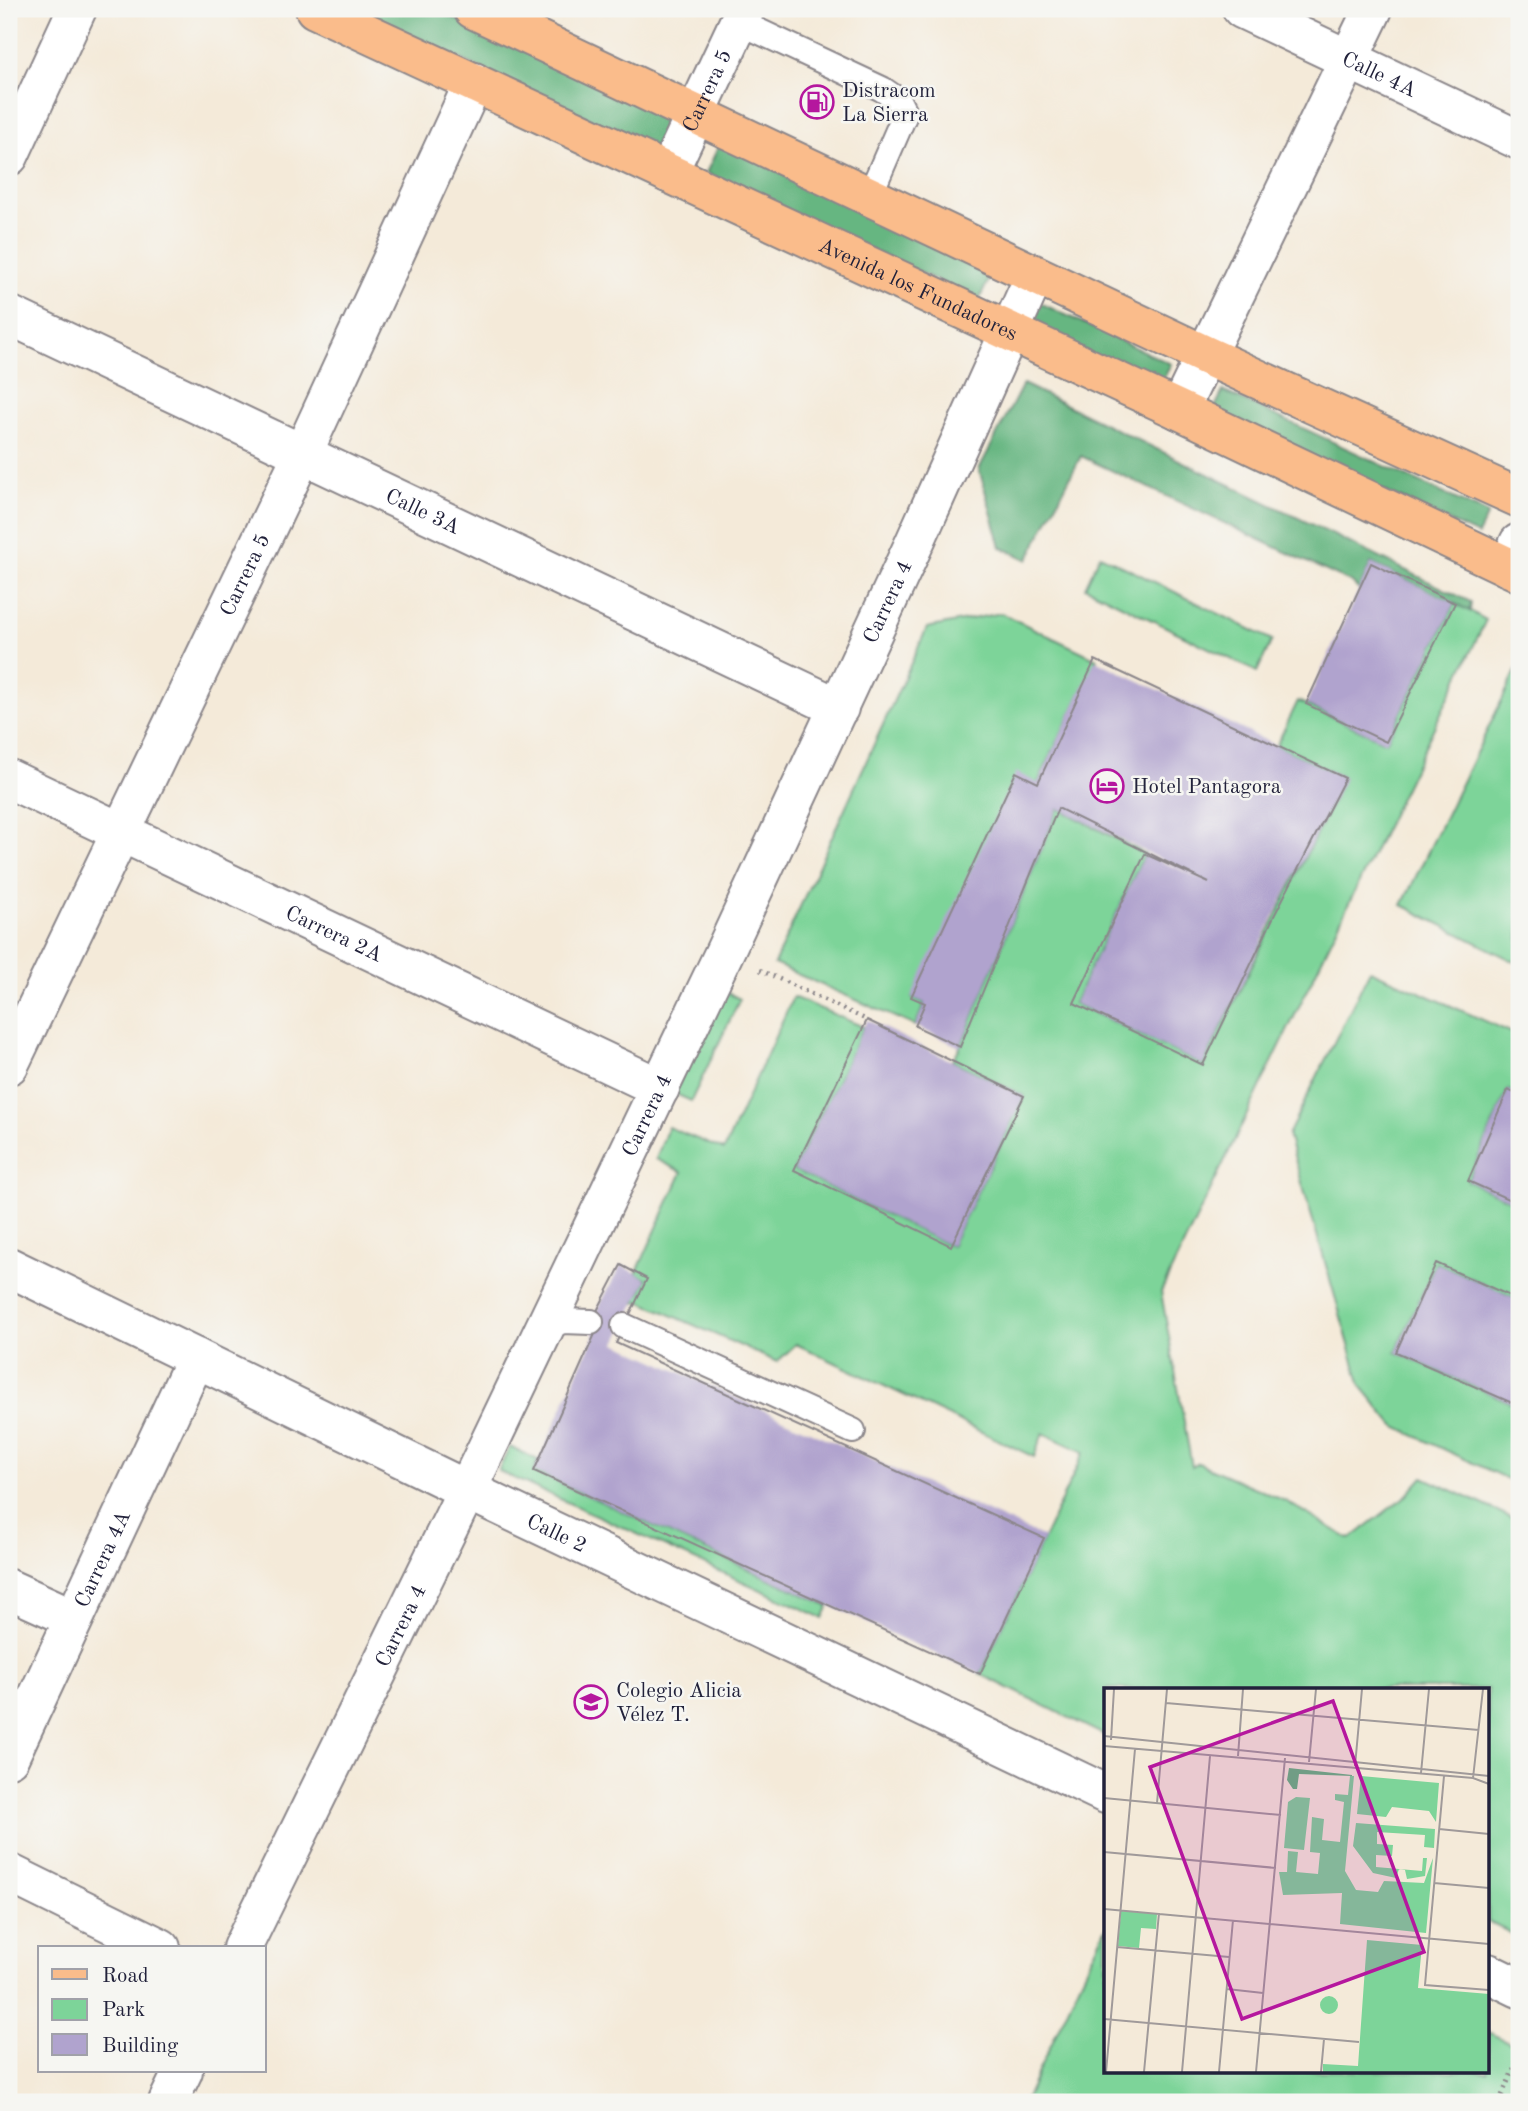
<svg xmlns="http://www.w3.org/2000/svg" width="1528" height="2111" viewBox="0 0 1528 2111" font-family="'Old Standard TT',serif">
<rect width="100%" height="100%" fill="#f6f6f2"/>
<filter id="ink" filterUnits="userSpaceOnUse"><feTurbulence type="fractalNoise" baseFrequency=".0143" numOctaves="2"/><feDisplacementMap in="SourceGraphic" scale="14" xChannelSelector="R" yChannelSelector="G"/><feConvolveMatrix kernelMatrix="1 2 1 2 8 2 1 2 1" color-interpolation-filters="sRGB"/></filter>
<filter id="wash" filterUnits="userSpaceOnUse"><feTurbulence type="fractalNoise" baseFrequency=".00686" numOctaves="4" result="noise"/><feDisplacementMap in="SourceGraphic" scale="28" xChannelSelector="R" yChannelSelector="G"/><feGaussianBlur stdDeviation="1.57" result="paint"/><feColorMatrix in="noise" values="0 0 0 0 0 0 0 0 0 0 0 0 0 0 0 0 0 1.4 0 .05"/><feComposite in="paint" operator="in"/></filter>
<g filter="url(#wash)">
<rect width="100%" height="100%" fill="#f4ead9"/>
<path fill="#7dd499" stroke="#507b6a" stroke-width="2" d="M1100,555L1272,640L1257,672L1085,587Z
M1455,603L1486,620L1161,1292L1192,1467L1198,1463L1285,1501L1350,1539L1407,1495L1423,1477L1519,1521V1937L1488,1922V1689H1106V1736L980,1674L1084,1452L1043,1433L1034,1457L796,1344L777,1362L642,1302L635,1303L647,1279L636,1274L682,1172L656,1159L668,1127L724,1150L793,997L864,1027L794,1170L951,1246L1024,1096L952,1061L960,1047L1058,808L1145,854L1074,1003L1203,1065L1344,778L1276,746L1298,701L1386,742Z
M1001,613L1097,659L1038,783L912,997L925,1003L915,1026L774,964L927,628Z
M1519,665V964L1402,905Z
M1370,970L1519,1036V1095L1508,1090L1468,1181L1519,1204V1300L1436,1263L1396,1352L1519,1406L1518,1484L1394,1426L1361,1386L1288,1135Z
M722,990L740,999L691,1101L673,1093Z
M510,1447L538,1460L534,1471L829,1606L823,1618L498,1471Z
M1106,1927V2071H1488V2032L1519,2047V2084L1511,2102H1024Z"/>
<path fill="#66b681" stroke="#446c5e" stroke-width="2" d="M353,9H435L669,118L654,149Z
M720,143L994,269L979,300L706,173Z
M1040,303L1171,364L1159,388L1030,325Z
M1023,384L1471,602L1470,611L1371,563L1359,590L1352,583L1081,456L1028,560L1001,547L979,469Z
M1223,391L1488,514L1478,535L1213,411Z"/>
<g id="blocks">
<path fill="#b0a3ce" d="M1371,563L1455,603L1386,742L1306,704Z
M1095,660L1345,778L1274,916L1203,1065L1074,1003L1145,854L1209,883L1058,808L960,1047L915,1026L925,1003L911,997L1016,772L1038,783Z
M867,1020L1024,1096L951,1246L794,1170Z
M1508,1090L1519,1095V1204L1468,1181Z
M1436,1263L1519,1300V1406L1396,1352Z
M621,1265L647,1279L616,1343L1044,1538L980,1674L534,1471L595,1334L587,1330Z"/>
</g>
</g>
<g filter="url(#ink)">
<use href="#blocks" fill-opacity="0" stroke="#8b868a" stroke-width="2"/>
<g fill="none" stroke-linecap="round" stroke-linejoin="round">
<defs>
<path id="service" d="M739,22L882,89L898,100L905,114L869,197
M624,1326L853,1431
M545,1328L563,1321L591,1322"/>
<g id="minor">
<path id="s1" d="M1242,9L1519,140"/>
<path d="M9,156L77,9"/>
<path id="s2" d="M668,173L745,9"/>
<path id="s3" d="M9,315L839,708"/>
<path d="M1179,410L1373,9"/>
<path d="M1508,567L1519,543"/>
<path id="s4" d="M9,779L660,1088"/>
<path id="s5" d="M9,1065L302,455L474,82"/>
<path id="s6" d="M9,1267L467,1490L1106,1794"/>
<path d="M9,1589L73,1618"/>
<path id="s7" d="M9,1758L196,1358"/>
<path d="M9,1873L161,1948"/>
<path id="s8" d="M242,1948L467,1490L724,953L914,544L1035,275"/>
<path d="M1488,1973L1519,1988"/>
<path d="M168,2102L183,2071"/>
</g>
<g id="primary">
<path id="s9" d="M315,9L1179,410L1519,572"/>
<path d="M473,9L1207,356L1519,498"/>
</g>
</defs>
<use href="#service" stroke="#8b868a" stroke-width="28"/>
<use href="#minor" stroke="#8b868a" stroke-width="42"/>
<use href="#primary" stroke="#8b868a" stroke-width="42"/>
<path stroke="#8b868a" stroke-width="4.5" stroke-dasharray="2 5" stroke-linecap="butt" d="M760,970L867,1020
M1499,2102L1519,2056"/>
<use href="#service" stroke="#fff" stroke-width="24"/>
<use href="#minor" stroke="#fff" stroke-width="38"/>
<use href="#primary" stroke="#fabc8b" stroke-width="38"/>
</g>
</g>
<defs>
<symbol id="fuel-ring" viewBox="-11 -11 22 22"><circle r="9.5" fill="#f6f6f2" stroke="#b5179e" stroke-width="1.5"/><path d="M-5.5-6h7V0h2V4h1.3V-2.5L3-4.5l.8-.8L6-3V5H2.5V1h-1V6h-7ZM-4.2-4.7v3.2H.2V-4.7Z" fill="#b5179e"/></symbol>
<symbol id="hotel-ring" viewBox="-11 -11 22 22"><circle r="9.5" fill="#f6f6f2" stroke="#b5179e" stroke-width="1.5"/><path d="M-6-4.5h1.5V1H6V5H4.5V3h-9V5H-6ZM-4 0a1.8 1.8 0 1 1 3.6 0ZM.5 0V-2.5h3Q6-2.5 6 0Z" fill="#b5179e"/></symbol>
<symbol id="school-ring" viewBox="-11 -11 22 22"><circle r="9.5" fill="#f6f6f2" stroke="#b5179e" stroke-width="1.5"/><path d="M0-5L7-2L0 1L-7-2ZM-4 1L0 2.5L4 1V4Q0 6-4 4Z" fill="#b5179e"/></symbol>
</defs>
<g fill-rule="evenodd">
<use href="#fuel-ring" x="798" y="83" width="38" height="38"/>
<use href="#hotel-ring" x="1088" y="767" width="38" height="38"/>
<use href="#school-ring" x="572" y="1683" width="38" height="38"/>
</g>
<g text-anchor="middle" stroke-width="5" stroke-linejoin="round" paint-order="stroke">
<g font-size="21" fill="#22223b" stroke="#f6f6f2">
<text dy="7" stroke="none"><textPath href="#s1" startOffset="152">Calle 4A</textPath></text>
<text dy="7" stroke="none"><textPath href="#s2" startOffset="91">Carrera 5</textPath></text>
<text dy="7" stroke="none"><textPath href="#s9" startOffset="665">Avenida los Fundadores</textPath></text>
<text dy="7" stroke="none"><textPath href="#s3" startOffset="458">Calle 3A</textPath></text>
<text dy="7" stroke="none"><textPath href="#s5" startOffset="544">Carrera 5</textPath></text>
<text dy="7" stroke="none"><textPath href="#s8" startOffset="1493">Carrera 4</textPath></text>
<text dy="7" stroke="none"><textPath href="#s4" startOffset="360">Carrera 2A</textPath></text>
<text dy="7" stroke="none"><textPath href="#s8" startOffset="926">Carrera 4</textPath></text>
<text dy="7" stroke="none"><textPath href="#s6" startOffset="609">Calle 2</textPath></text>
<text dy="7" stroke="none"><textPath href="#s7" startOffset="220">Carrera 4A</textPath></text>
<text dy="7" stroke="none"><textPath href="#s8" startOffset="359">Carrera 4</textPath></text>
</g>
<g font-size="21" fill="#22223b" stroke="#f6f6f2" text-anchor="start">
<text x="842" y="97">Distracom<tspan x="842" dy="24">La Sierra</tspan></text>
<text x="1132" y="793">Hotel Pantagora</text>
<text x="616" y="1697">Colegio Alicia<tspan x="616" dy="24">Vélez T.</tspan></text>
</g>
</g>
<g transform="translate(1104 1688)">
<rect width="385" height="385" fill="#f4ead9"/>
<path d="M246,88H250L241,183L252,202L274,204L280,193L320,195L329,170L322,245L236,236L238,205L179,207L175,184H183L184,163L194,164L192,184L214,186L216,165L206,164L208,129L220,131L218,152L236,154L240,114L231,112V106L244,107ZM257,88L335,95L332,134L325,123L288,119L282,129L253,126ZM192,109L206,110L200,162L180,160L184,114ZM252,135L331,141L330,160L320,159L321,147L273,144V156L289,157L288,168L272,167V179L318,183L319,170H323L321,188L303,191L301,182L295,181L292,190L269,185L249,158ZM17,223L53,226L52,241L37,240L35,260L14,258ZM263,252L318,257L314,300L385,306V384H219V376L254,378ZM216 317a9 9 0 1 1 18 0a9 9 0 1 1-18 0Z" fill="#7dd499"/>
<path d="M185,80L248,87V88L195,86L193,101H189L183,92Z" fill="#66b681"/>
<path fill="none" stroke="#a09a9a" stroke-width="2" d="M62,15L375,42M0,48L385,88M7,52L10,1M0,58L369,90L385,96M134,68L139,1M205,74L212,1M251,78L258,1M317,85L325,1M340,88L321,297L385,302M369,90L379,1M0,110L177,127M53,115L63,1M335,141L385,146M0,164L172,180M330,195L385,200M0,221L385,256M13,259L125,269M123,301L159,305M0,331L255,354M2,384L31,61M40,384L55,225M78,384L106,68M115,384L129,232M152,384L181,70M217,384L220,351"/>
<path fill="#b5179e" fill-opacity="0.15" stroke="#b5179e" stroke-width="3.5" d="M229,13L320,264L138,331L46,79Z"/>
<rect width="385" height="385" fill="none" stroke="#22223b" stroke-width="3.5"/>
</g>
<rect width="1528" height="2111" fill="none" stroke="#f6f6f2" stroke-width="35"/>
<rect x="38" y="1946" width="228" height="126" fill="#f6f6f2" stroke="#a1a1a9" stroke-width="2"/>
<rect x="52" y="1969" width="35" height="10" fill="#fabc8b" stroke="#a1a1a9" stroke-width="2"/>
<text x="102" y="1982" font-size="21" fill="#22223b">Road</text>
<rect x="52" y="1999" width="35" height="21" fill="#7dd499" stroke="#a1a1a9" stroke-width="2"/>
<text x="102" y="2016" font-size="21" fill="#22223b">Park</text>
<rect x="52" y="2034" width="35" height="21" fill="#b0a3ce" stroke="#a1a1a9" stroke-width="2"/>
<text x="102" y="2052" font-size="21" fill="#22223b">Building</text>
</svg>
